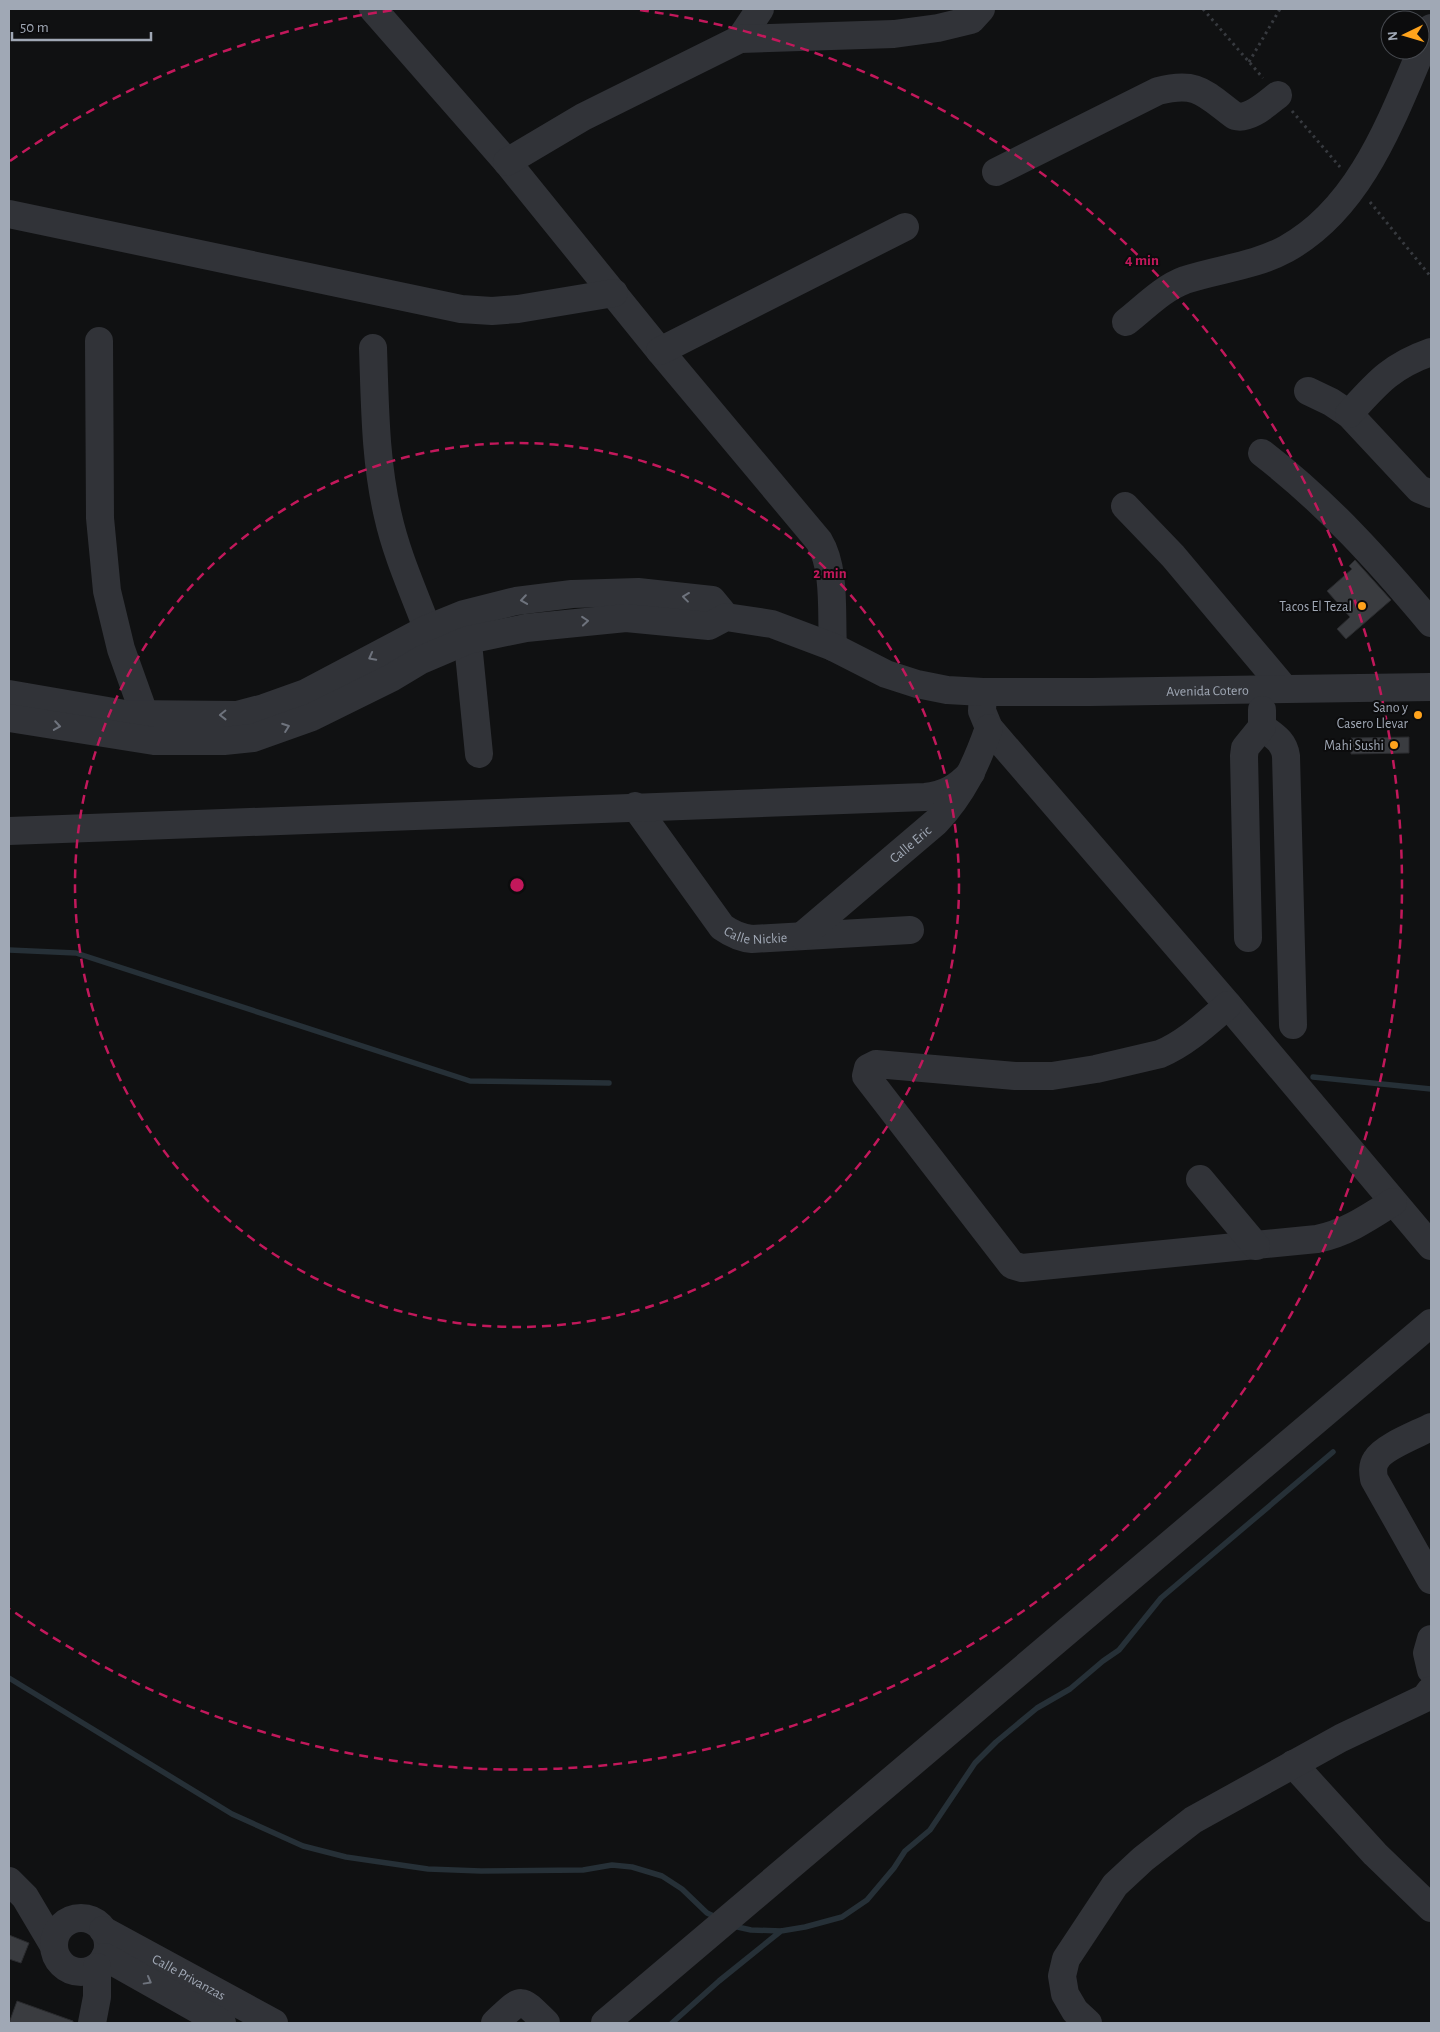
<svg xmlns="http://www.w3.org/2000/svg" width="1440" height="2032" viewBox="0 0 1440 2032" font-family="'Alegreya Sans',sans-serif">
<rect width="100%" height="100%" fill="#101112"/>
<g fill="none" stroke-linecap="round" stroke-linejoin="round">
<path stroke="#263037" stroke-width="5.5" d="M9,950L76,953L470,1081L609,1083
M1313,1077L1431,1089
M9,1678L232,1814L303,1846L346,1857L428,1869L481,1871L583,1870L612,1865L632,1867L662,1876L682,1889L707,1913L718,1918
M733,1926L751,1930L781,1931L805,1927L842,1917L867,1900L894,1868L905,1851L930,1830L975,1763L996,1742L1037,1708L1070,1689L1103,1661L1119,1650L1161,1598L1333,1452
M672,2023L719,1981L781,1931"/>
</g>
<path fill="#3a3c40" stroke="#2a2b2e" d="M1355,560L1391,600L1346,639L1337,629L1350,617L1327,591L1352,569L1349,566Z
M1409,737V753L1351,754V738Z
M9,1935L29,1943L21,1963L9,1959Z
M17,2001L73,2021V2023H9Z"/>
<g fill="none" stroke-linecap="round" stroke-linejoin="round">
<path stroke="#373a3f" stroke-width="3" stroke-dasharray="2.5 4" stroke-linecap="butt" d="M1203,9L1263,78
M1249,62L1280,9
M1292,111L1340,167
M1370,202L1431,277"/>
<g stroke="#313338" stroke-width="28">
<path d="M373,9L507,162L660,351L819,541C836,569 831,614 833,647"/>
<path d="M740,39L760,9"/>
<path d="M507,162L583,117L740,39L894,34L938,28L971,20L981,9"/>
<path d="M996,172L1158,91C1198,81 1204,93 1235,116C1250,120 1266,104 1278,95"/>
<path d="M9,214L461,309L492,311L518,309L614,293"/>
<path d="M1126,322C1144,308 1163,288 1185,280C1218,269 1255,266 1286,249C1366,205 1396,106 1431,28"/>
<path d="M99,341L100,518L107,591L121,649L150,730"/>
<path d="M373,348C375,405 375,461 388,516C398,561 419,603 434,647"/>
<path d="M660,351L905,227"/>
<path d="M1308,391L1331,402L1349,414L1419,489L1431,494"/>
<path d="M1349,414C1377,383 1391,366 1431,352"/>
<path d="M1262,453C1326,502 1379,561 1431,623"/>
<path d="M1125,506L1173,556L1284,688"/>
<path d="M466,623L479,754"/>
<path d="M983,692L982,711L989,728L1228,1005L1431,1246"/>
<path d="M9,694L125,714L237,715L264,708L306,693L427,629L464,614L516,601L572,594L638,592L712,600L726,617"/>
<path id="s1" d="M9,718L154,741H224L253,738L312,717L391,678L421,660L468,640L526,628L626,618L709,626L726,617L772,624L833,647L886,674L917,684L947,690L983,692H1091L1431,687"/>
<path d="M1262,727C1274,736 1284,741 1286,756L1293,1025"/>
<path id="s2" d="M635,806L722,927C732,934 740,938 752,939L910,930"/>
<path d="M9,831L925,797C945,795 958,787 971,773"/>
<path id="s3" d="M802,936L936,822C963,793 976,765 989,728"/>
<path d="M1248,938L1244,756L1245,748L1262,727V710"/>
<path d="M1228,1005C1207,1023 1186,1043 1160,1054L1096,1069L1052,1076H1015L876,1064L868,1068L866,1076L1012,1265L1022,1268L1317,1239C1346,1233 1368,1218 1393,1202"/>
<path d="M1200,1179L1256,1246"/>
<path d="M1431,1427C1418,1434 1383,1447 1376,1460C1372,1466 1373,1473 1374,1479L1431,1580"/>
<path d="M1431,1639L1427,1653L1431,1670"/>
<path d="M1293,1764L1375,1854L1431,1908"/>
<path d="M9,1881L25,1897L54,1946"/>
<circle cx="81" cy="1945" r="27"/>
<path id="s4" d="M103,1930L274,2023"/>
<path d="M105,1957L222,2023"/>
<path d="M92,2023L97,1997V1967"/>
<path d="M495,2023C523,1997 519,1996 546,2023"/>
<path d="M605,2023L1431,1323"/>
<path d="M1088,2023L1075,2011L1065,1994L1062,1976L1066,1959L1115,1885L1143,1859L1193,1820L1341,1738L1425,1698L1431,1690"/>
</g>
</g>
<defs><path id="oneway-chevron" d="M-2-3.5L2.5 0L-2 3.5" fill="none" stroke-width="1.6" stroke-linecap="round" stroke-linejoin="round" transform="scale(1.25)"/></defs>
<g stroke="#6e737d">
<use href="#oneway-chevron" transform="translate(686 597) rotate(-173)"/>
<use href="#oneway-chevron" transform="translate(524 600) rotate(172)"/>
<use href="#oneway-chevron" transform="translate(585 621) rotate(-5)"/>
<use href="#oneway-chevron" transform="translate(372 657) rotate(152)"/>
<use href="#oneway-chevron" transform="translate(223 715) rotate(179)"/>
<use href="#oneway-chevron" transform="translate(57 726) rotate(9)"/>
<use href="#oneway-chevron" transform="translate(286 727) rotate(-20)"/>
<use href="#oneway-chevron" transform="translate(148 1981) rotate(29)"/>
</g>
<g fill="none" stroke="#c2185b" stroke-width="2.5" stroke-dasharray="9 6">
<circle cx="517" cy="885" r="442"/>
<path d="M10 161A884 884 0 0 1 394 10M640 10A884 884 0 1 1 10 1609"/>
</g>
<g fill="#ffa31c" stroke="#0c0c0d" stroke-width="2">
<circle cx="1362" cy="606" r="5"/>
<circle cx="1418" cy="715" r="5"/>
<circle cx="1394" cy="745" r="5"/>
</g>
<g text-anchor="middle" stroke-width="4" stroke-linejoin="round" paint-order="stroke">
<g font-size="14" fill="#a0a8b5" stroke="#0c0c0d" text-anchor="end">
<text x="1352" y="611">Tacos El Tezal</text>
<text x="1408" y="712">Sano y<tspan x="1408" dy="16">Casero Llevar</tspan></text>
<text x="1384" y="750">Mahi Sushi</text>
</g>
<g font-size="14" fill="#a0a8b5" stroke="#0c0c0d">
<text dy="5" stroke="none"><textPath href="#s1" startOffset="1240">Avenida Cotero</textPath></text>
<text dy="5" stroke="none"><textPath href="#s3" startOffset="142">Calle Eric</textPath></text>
<text dy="5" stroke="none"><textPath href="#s2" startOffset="185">Calle Nickie</textPath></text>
<text dy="5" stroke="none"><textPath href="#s4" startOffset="98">Calle Privanzas</textPath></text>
</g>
</g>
<circle cx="517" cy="885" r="8" fill="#c2185b" stroke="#0c0c0d" stroke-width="2.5"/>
<g font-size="15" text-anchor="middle" font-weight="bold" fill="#c2185b" stroke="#0c0c0d" stroke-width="4" stroke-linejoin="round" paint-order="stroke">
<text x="1142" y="265">4 min</text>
<text x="830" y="578">2 min</text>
</g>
<rect width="1440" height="2032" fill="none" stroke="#a0a8b5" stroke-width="20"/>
<g transform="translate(1405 35) rotate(265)"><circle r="24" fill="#0c0c0d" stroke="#474a50"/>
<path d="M0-4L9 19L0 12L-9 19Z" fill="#ffa31c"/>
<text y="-8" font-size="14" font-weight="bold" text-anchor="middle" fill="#a0a8b5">N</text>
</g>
<path d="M12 32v8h139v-8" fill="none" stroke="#a0a8b5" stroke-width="2.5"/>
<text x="20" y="32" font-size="15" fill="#a0a8b5" stroke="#0c0c0d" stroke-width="4" paint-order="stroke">50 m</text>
</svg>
